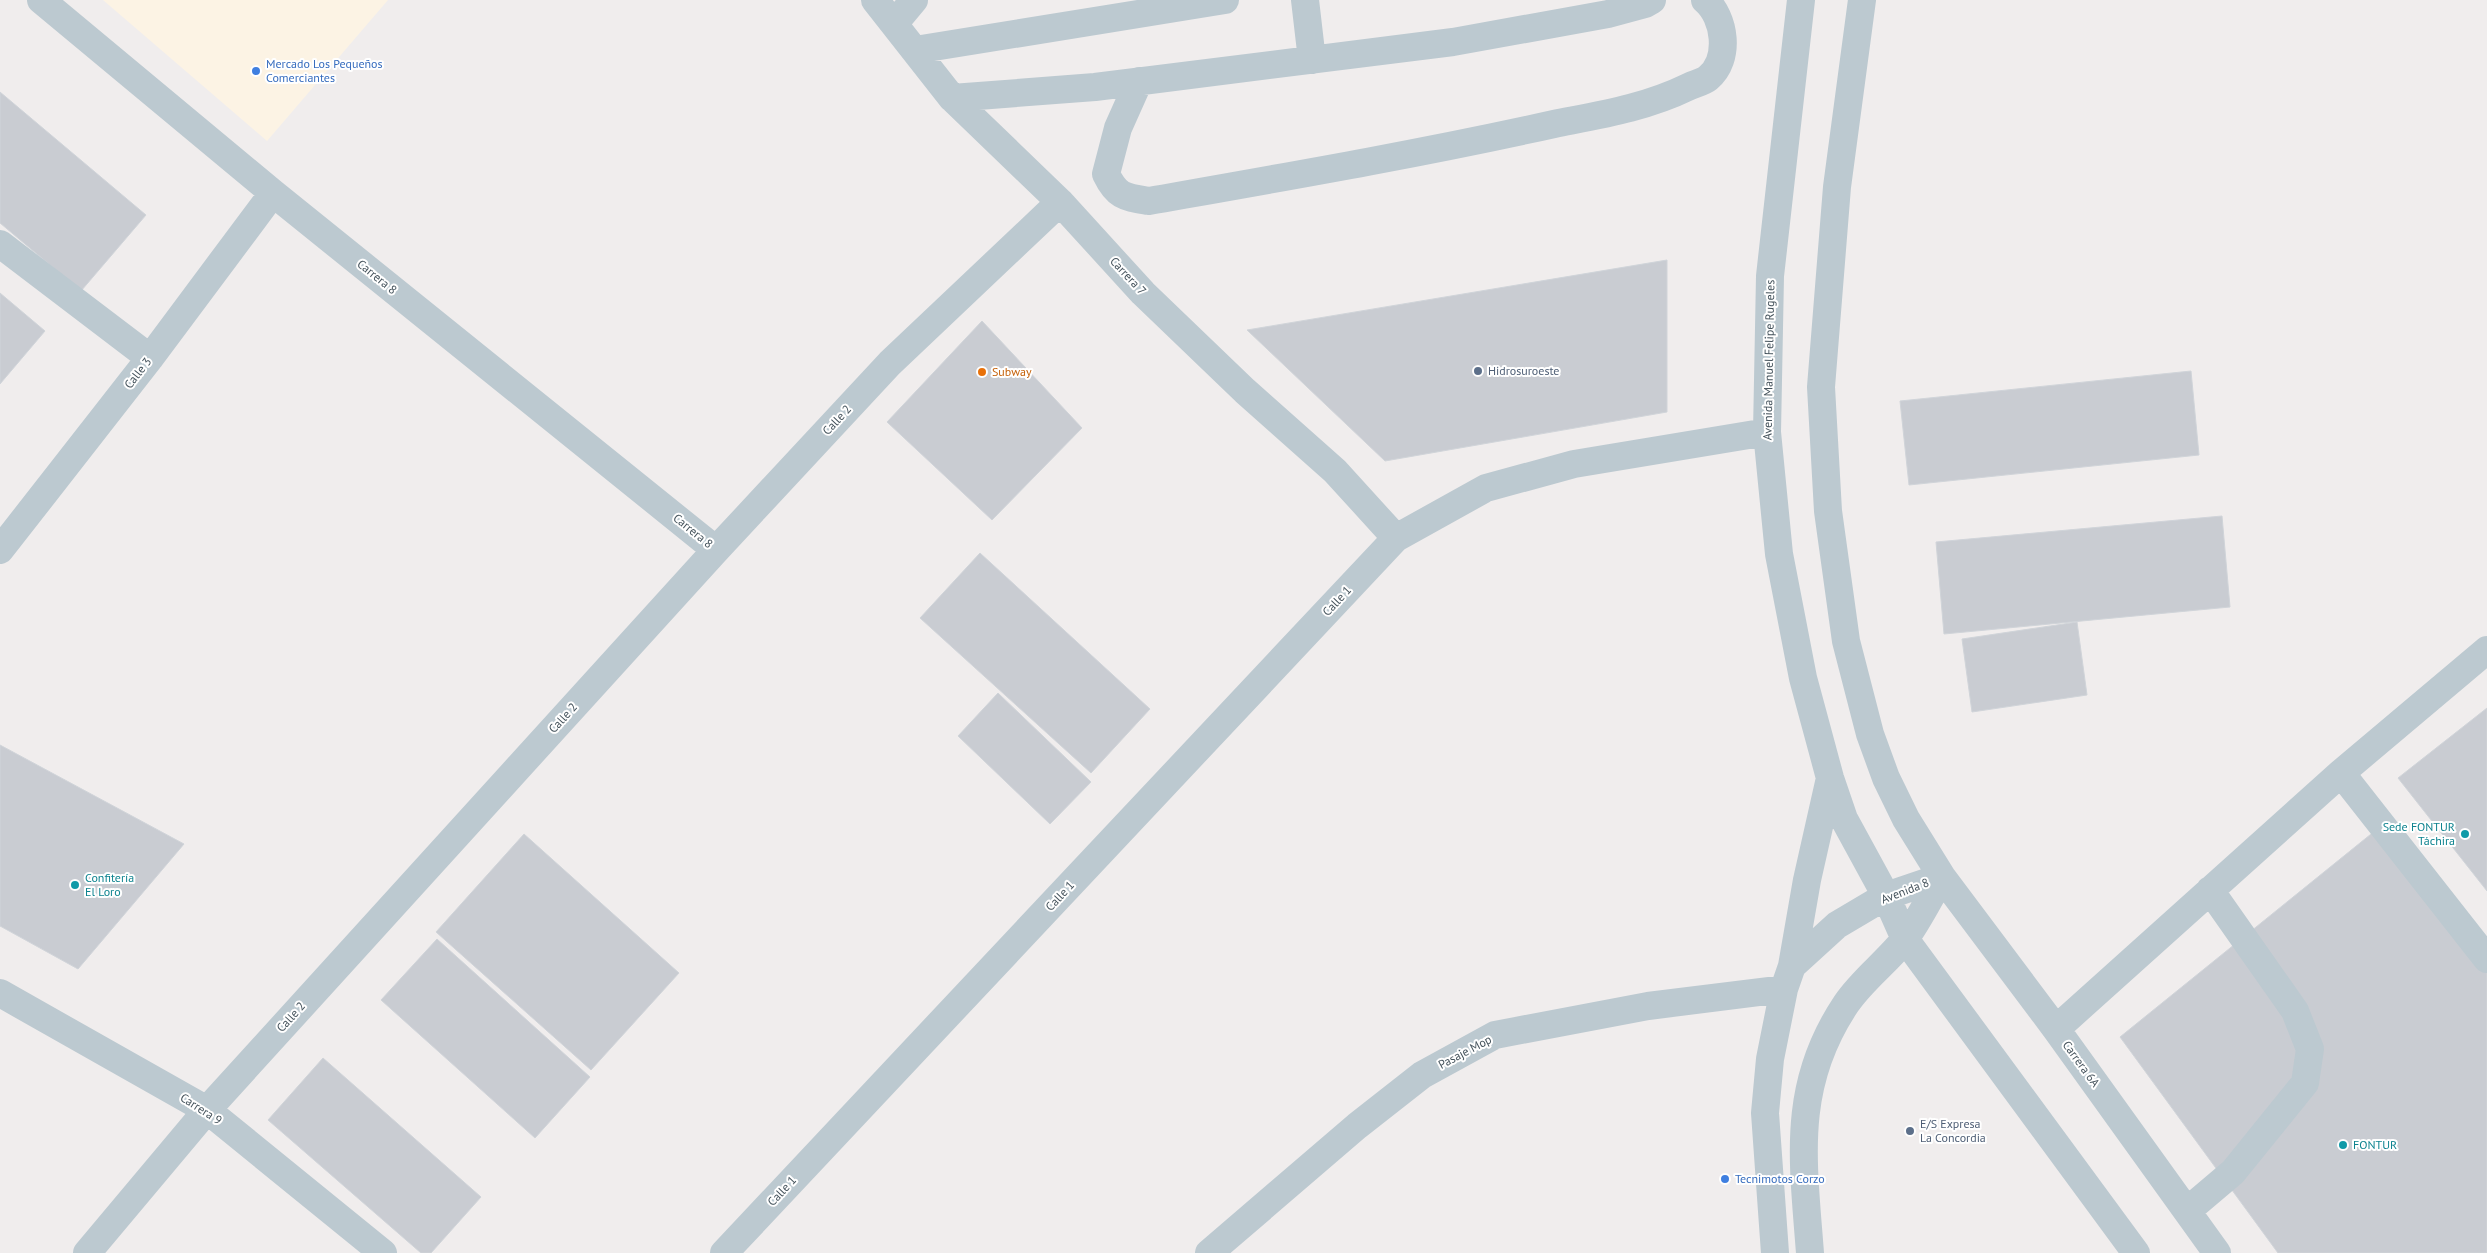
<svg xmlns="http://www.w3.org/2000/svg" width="2487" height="1253" viewBox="0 0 2487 1253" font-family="'PT Sans',sans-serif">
<rect width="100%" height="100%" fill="#f0eded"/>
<path fill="#fcf3e4" d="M103,0H388L267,141Z"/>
<path fill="#c9ccd2" stroke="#d0d4d9" d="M0,92L146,215L81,291L0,223Z
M1667,260V412L1385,461L1247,330Z
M0,293L45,331L0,384Z
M982,321L1082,428L992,520L887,422Z
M2191,371L2199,455L1909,485L1900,401Z
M2222,516L2230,607L1944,634L1936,542Z
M980,553L1150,709L1091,773L920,618Z
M2077,622L2087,695L1972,712L1962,639Z
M998,693L1091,782L1050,824L958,736Z
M2487,708V891L2398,778Z
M0,745L184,844L78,969L0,926Z
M2376,830L2487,973V1253H2278L2120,1037Z
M524,834L679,973L591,1070L436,932Z
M437,939L590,1077L535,1138L381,1000Z
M323,1058L481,1197L431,1253H421L268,1120Z"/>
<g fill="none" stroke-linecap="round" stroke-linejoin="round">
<path stroke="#bcc9d0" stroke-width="28" d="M41,0L273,193L716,550
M875,0L952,98L1060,202L1143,293L1245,391L1335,471L1396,538
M1305,0L1312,60
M1801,0L1770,276L1767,432L1779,554L1803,678L1830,778L1844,819L1886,896L1905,939L2136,1253
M1862,0L1837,187L1821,387L1828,511L1846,641L1870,734L1886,778L1906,819L1942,877L2056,1029L2217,1253
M894,24L914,0
M915,50L1225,0
M1139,81L1118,128L1106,174C1117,197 1125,197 1149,201C1285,177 1419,154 1554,124C1599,115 1645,108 1688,87C1694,84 1703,82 1708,78C1731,59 1725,17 1705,0
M952,98L1095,87L1453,42L1608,14L1645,4L1652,0
M0,244L150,358
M0,550L150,358L273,193
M2341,773L2487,959
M1792,966L1807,880L1830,778
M0,993L207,1110L383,1253
M2056,1029L2341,773L2487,650
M2187,1211L2233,1172L2305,1083L2310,1049L2295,1011L2210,890
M87,1253L207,1110L716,550L890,363L1060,202
M724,1253L1396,538L1486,488L1574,464L1767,432
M1209,1253L1357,1126L1422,1075L1495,1035L1648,1006L1784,989
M1775,1253L1765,1113L1770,1059L1784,989L1792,966L1837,925L1886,896L1942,877
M1810,1253C1803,1160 1791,1086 1846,1004C1862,980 1887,962 1905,939C1919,920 1930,897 1942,877"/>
</g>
<g fill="#3f7fe0" stroke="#fff" stroke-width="2">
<circle cx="256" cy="71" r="5"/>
<circle cx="1725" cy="1179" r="5"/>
</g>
<g fill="#5c6f8a" stroke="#fff" stroke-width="2">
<circle cx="1478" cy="371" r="5"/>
<circle cx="1910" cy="1131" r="5"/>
</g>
<circle fill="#e8710a" stroke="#fff" stroke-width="2" cx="982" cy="372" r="5"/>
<g fill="#0f9aa8" stroke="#fff" stroke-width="2">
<circle cx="2465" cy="834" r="5"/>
<circle cx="75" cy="885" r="5"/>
<circle cx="2343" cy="1145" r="5"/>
</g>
<g text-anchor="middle" stroke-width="4" stroke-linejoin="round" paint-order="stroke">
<g font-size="12" fill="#366cbe" stroke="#fff" text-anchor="start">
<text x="266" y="68">Mercado Los Pequeños<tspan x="266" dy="14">Comerciantes</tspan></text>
<text x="1735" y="1183">Tecnimotos Corzo</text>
</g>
<g font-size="12" fill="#44525b" stroke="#fff">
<text transform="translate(1128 276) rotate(47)" y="4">Carrera 7</text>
<text transform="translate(377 277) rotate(39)" y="4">Carrera 8</text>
<text transform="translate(1769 360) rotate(-89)" y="4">Avenida Manuel Felipe Rugeles</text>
<text transform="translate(138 373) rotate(-52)" y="4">Calle 3</text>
<text transform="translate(837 420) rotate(-47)" y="4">Calle 2</text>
<text transform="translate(693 531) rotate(39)" y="4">Carrera 8</text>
<text transform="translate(1337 601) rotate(-47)" y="4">Calle 1</text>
<text transform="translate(563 718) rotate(-48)" y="4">Calle 2</text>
<text transform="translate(1905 891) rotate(-21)" y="4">Avenida 8</text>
<text transform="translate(1060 896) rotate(-47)" y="4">Calle 1</text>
<text transform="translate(291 1017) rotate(-48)" y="4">Calle 2</text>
<text transform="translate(1465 1052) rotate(-28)" y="4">Pasaje Mop</text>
<text transform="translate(2081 1064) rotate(54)" y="4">Carrera 6A</text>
<text transform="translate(201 1109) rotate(33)" y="4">Carrera 9</text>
<text transform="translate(782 1191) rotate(-47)" y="4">Calle 1</text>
</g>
<g font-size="12" fill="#4e5e75" stroke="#fff" text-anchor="start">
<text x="1488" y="375">Hidrosuroeste</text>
<text x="1920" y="1128">E/S Expresa<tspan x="1920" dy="14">La Concordia</tspan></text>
</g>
<g font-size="12" fill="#c56008" stroke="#fff" text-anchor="start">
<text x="992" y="376">Subway</text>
</g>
<g font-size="12" fill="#0d838f" stroke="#fff" text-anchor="start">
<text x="2455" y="831" text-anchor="end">Sede FONTUR<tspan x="2455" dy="14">Táchira</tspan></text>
<text x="85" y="882">Confitería<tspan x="85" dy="14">El Loro</tspan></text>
<text x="2353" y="1149">FONTUR</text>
</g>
</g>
</svg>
